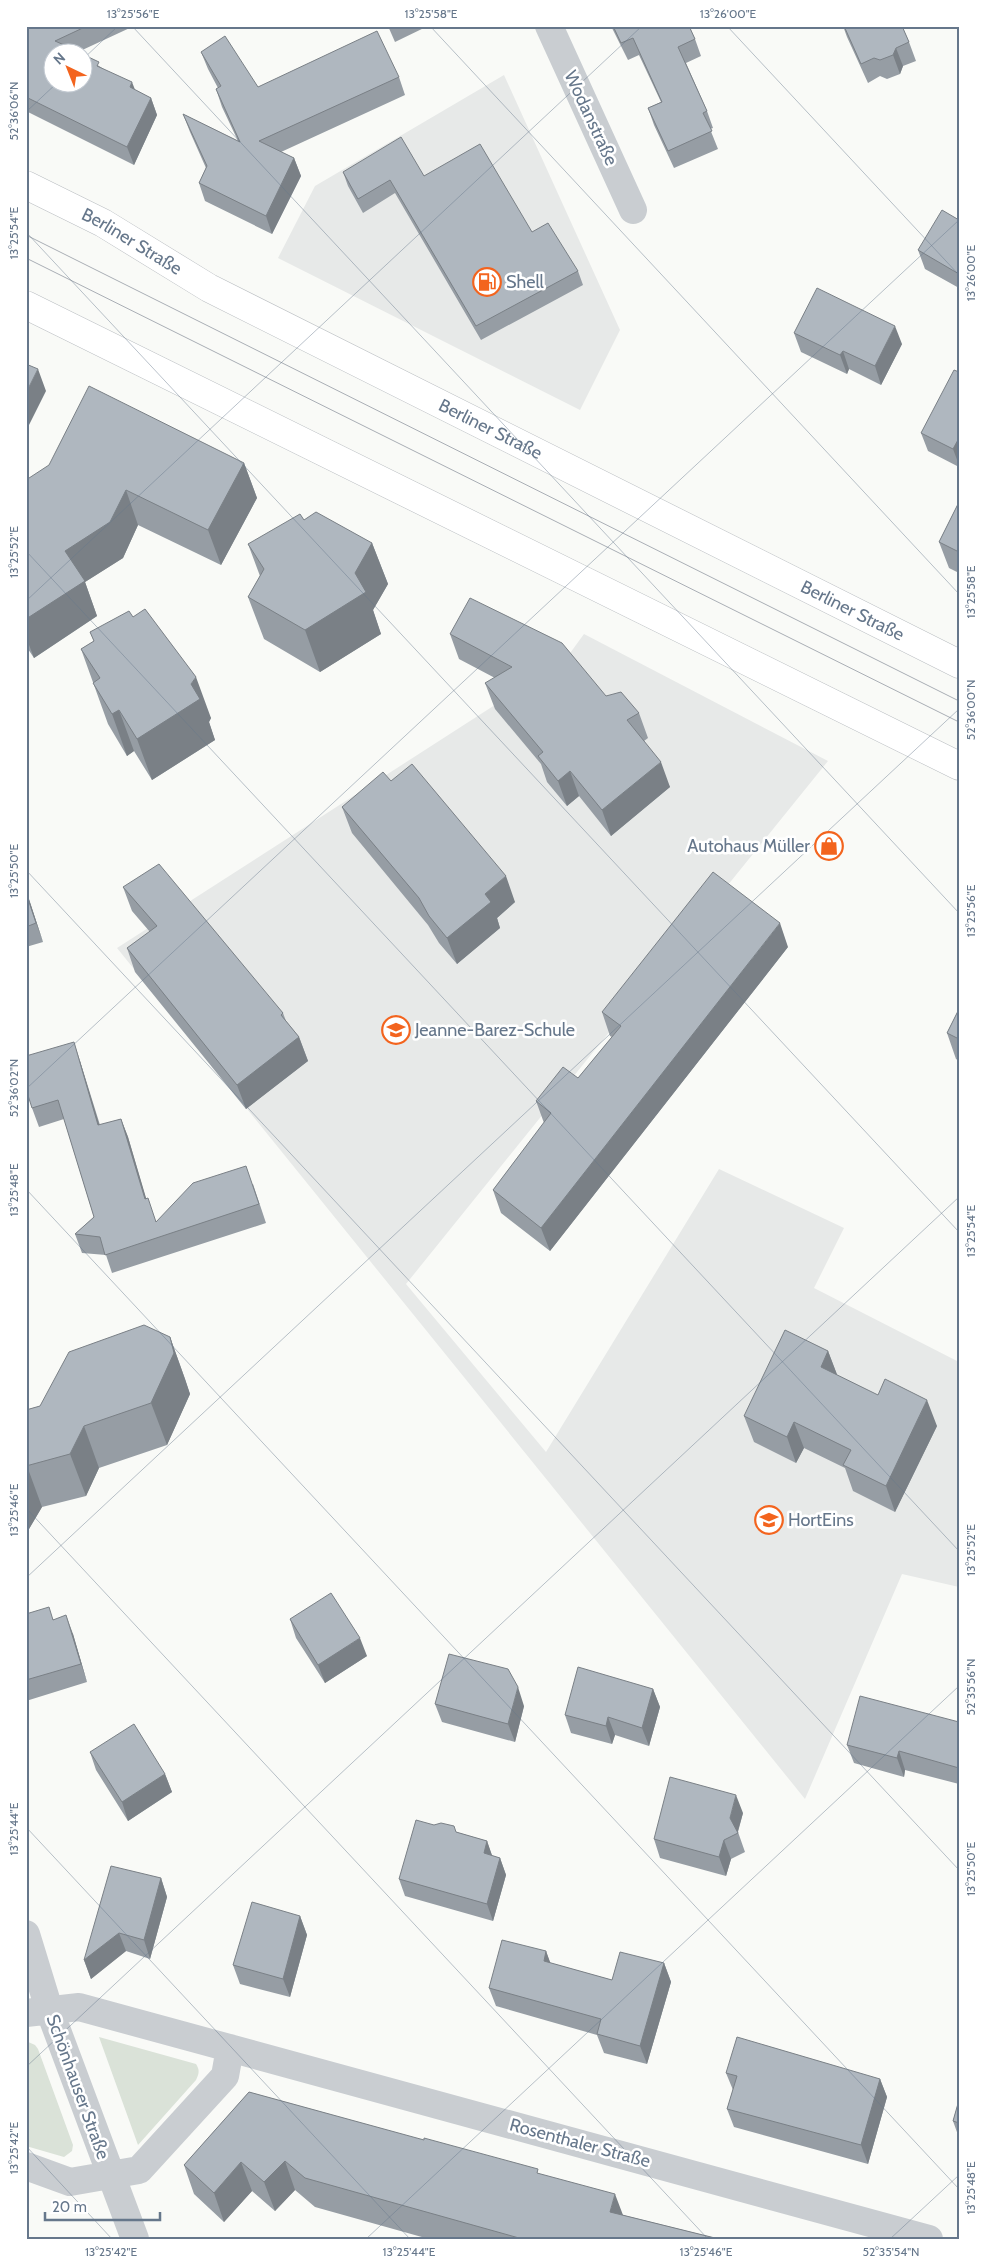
<svg xmlns="http://www.w3.org/2000/svg" width="985" height="2265" viewBox="0 0 985 2265" font-family="Cabin,sans-serif">
<rect width="100%" height="100%" fill="#f9faf7"/>
<path fill="#e7e9e8" d="M504,75L620,330L580,410L278,258L315,186Z
M584,634L828,761L406,1284L546,1452L719,1169L844,1228L814,1288L959,1362V1587L902,1574L805,1799L117,948L565,660Z"/>
<path fill="#dae2d8" d="M99,2037L196,2064C200,2070 199,2074 196,2080L138,2145Z
M26,2041L35,2045L38,2049L73,2145L72,2151L64,2157L26,2146Z"/>
<g fill="none" stroke-linecap="round" stroke-linejoin="round">
<defs>
<g id="major">
<path id="s1" d="M26,185L103,223L209,288L959,664"/>
<path d="M26,305L959,766"/>
</g>
</defs>
<use href="#major" stroke="#babec2" stroke-width="29"/>
<path stroke="#c9cdd1" stroke-width="28" d="M549,26L633,210
M26,1934L49,2009L135,2239
M26,2013L79,2007L929,2239
M26,2166L70,2182L139,2170L225,2076L230,2048"/>
<use href="#major" stroke="#fff" stroke-width="28"/>
<path stroke="#a9aeb5" stroke-width="1" d="M26,235L959,701
M26,258L959,722"/>
</g>
<path fill="#969da4" d="M26,26H134L78,52L135,90L151,98L157,115L134,165L26,111Z
M388,26H428L395,42Z
M611,26H689L695,39L701,56L686,63L707,111L713,128L710,129L718,149L674,168L654,125L648,108L661,102L639,55L628,60Z
M843,26H902L909,42L916,61L903,66L900,74L887,79L880,76L868,83L847,37Z
M201,52L258,87L399,77L405,95L281,152L294,158L301,176L272,234L205,201L199,183L206,168L190,132L183,114L238,141L222,107L216,89L218,88L208,69Z
M343,172L424,176L532,232L578,271L583,285L481,340L395,193L363,213L348,186Z
M959,220V288L925,269L918,250Z
M794,333L902,344L881,385L849,369L847,374L801,352Z
M959,372V467L928,451L921,433Z
M244,463L257,498L221,565L138,525L123,558L85,582L97,616L34,658L26,646V480Z
M959,502V573L949,568L939,542Z
M304,520L372,543L388,584L373,610L381,634L320,672L264,639L248,597L260,576L248,544Z
M133,617L211,718L209,722L215,740L152,780L134,751L127,756L108,724L81,649L94,641L90,632Z
M450,634L606,696L639,713L648,738L644,741L670,787L611,836L579,796L567,806L547,782L541,764L495,709L485,683L495,678L459,659Z
M391,781L515,902L497,918L500,928L457,964L439,943L428,925L352,833L342,807Z
M123,887L283,1013L286,1021L299,1037L308,1061L246,1109L135,972L127,948L150,932L132,911Z
M26,890L43,942L26,947Z
M788,947L550,1251L501,1213L493,1190L544,1123L536,1101L578,1078L612,1037L610,1036L602,1012Z
M959,1009V1061L956,1059L947,1033Z
M80,1061L100,1125L121,1119L128,1137L146,1199L156,1222L253,1184L266,1223L112,1273L106,1255L82,1253L75,1234L94,1217L64,1119L39,1127L32,1108Z
M170,1337L185,1379L190,1394L167,1445L99,1468L86,1496L42,1507L29,1529L26,1530V1410L40,1406Z
M828,1351L837,1375L937,1426L895,1512L853,1491L845,1468L804,1448L796,1463L754,1442L744,1416Z
M26,1614L53,1619L73,1634L87,1682L26,1701Z
M290,1619L367,1656L325,1683L296,1638Z
M653,1689L660,1707L649,1746L615,1735L612,1744L571,1733L565,1715Z
M435,1704L524,1706L515,1742L442,1722Z
M959,1722V1784L905,1770L904,1777L854,1763L847,1745Z
M90,1752L165,1774L172,1792L128,1821L96,1770Z
M743,1813L738,1832L745,1852L731,1859L726,1876L660,1858L654,1839Z
M456,1832L487,1841L492,1856L500,1858L506,1875L493,1921L405,1896L399,1879Z
M161,1878L167,1897L150,1959L126,1951L91,1979L84,1960Z
M300,1916L307,1935L290,1997L240,1984L233,1965Z
M546,1951L550,1963L612,1980L664,1963L671,1982L647,2064L604,2053L597,2035L496,2006L489,1988Z
M726,2073L880,2079L887,2097L868,2164L734,2127L727,2109L733,2090Z
M249,2092L540,2174L623,2215L719,2239H429L315,2207L295,2190L275,2211L252,2191L224,2222L194,2194L184,2165Z
M959,2100V2136L958,2135L953,2121Z"/>
<path fill="#7a8086" d="M896,48L903,66L900,74L893,55Z
M132,82L139,100L130,87Z
M151,98L157,115L134,165L127,147Z
M294,158L301,176L272,234L266,216Z
M895,326L902,344L881,385L875,366Z
M843,351L849,369L847,374L840,355Z
M38,369L46,391L26,431V393Z
M959,438V465L953,449Z
M244,463L257,498L221,565L208,530Z
M126,490L138,525L123,558L85,582L97,616L34,658L26,637V619L65,551Z
M372,543L388,584L373,610L381,634L320,672L305,630L355,573Z
M196,677L211,718L209,722L215,740L152,780L137,739L191,684Z
M119,710L134,751L127,756L112,714Z
M661,762L670,787L611,836L602,810Z
M570,771L579,796L567,806L558,781Z
M506,876L515,902L497,918L500,928L457,964L447,938L485,894Z
M26,890L43,942L36,923L26,893Z
M780,923L788,947L550,1251L541,1228Z
M299,1037L308,1061L246,1109L237,1085Z
M74,1042L80,1061L105,1144L98,1125Z
M121,1119L128,1137L152,1218L145,1199Z
M170,1337L185,1379L190,1394L167,1445L151,1403Z
M828,1351L838,1377L821,1367Z
M927,1400L937,1426L895,1512L886,1486Z
M794,1422L804,1448L796,1463L787,1437Z
M84,1426L99,1468L86,1496L70,1454Z
M26,1466H27L42,1507L29,1529L26,1520Z
M66,1615L73,1634L87,1682L81,1664Z
M360,1638L367,1656L325,1683L318,1665Z
M518,1687L524,1706L515,1742L508,1724Z
M653,1689L660,1707L649,1746L642,1728Z
M608,1717L615,1735L612,1744L606,1726Z
M899,1751L905,1770L904,1777L897,1758Z
M165,1774L172,1792L128,1821L122,1802Z
M736,1795L743,1813L737,1834L730,1818Z
M724,1840L731,1859L726,1876L719,1857Z
M487,1841L493,1858L484,1853Z
M500,1858L506,1875L493,1921L487,1904Z
M161,1878L167,1897L150,1959L144,1940Z
M300,1916L307,1935L290,1997L283,1979Z
M119,1933L126,1951L91,1979L84,1960Z
M546,1951L553,1970L544,1961Z
M664,1963L671,1982L647,2064L640,2046Z
M880,2079L887,2097L868,2164L861,2145Z
M285,2161L295,2190L275,2211L264,2182Z
M241,2162L252,2191L224,2222L214,2193Z
M615,2194L626,2223L610,2212Z"/>
<path fill="#afb7bf" stroke="#7a8086" d="M26,26H87L55,41L80,52H52V82H82V54L99,62L97,66L132,82L130,87L151,98L127,147L26,97Z
M613,26H689L695,39L678,47L707,111L703,113L712,131L668,151L648,108L662,102L633,38L621,43Z
M844,26H902L909,42L896,48L893,55L880,60L874,58L861,64Z
M377,31L399,77L259,141L294,158L266,216L199,183L207,166L183,114L240,142L216,89L221,86L201,52L225,36L258,87Z
M401,137L424,176L480,144L532,232L548,223L578,271L476,326L390,180L358,199L343,172Z
M942,210L959,220V274L918,250Z
M817,288L895,326L875,366L843,351L840,355L794,333Z
M26,364L38,369L26,393Z
M954,370L959,372V438L953,449L921,433Z
M89,386L244,463L208,530L126,490L110,522L65,551L85,581L26,619V480L49,465Z
M959,502V552L939,542Z
M316,512L372,543L355,573L366,592L305,630L248,597L264,569L248,544L300,514L304,520Z
M470,598L562,643L606,696L621,692L639,713L627,720L661,762L602,810L570,771L558,781L538,756L543,752L485,683L512,667L450,634Z
M145,609L196,677L191,684L200,699L137,739L119,710L112,714L93,683L100,678L81,649L94,641L90,632L129,611L133,617Z
M412,764L506,876L485,894L491,902L447,938L429,916L419,898L342,807L383,772L391,781Z
M159,864L283,1013L281,1015L299,1037L237,1085L127,948L157,926L123,887Z
M713,872L780,923L541,1228L493,1190L551,1113L536,1101L563,1067L578,1078L621,1026L602,1012Z
M26,893L36,923L26,927Z
M959,1009V1039L947,1033Z
M74,1042L98,1125L121,1119L145,1199L148,1198L156,1222L193,1183L246,1166L259,1204L105,1255L100,1237L75,1234L94,1217L58,1100L32,1108L26,1089V1056Z
M144,1325L170,1337L174,1353L151,1403L84,1426L70,1454L26,1466V1410L40,1406L69,1352Z
M785,1330L828,1351L821,1367L878,1395L885,1379L927,1400L886,1486L843,1465L851,1450L794,1422L787,1437L744,1416Z
M331,1593L360,1638L318,1665L290,1619Z
M49,1607L53,1620L66,1615L81,1664L26,1680V1614Z
M449,1654L508,1669L518,1687L508,1724L435,1704Z
M578,1667L653,1689L642,1728L608,1717L606,1726L565,1715Z
M860,1696L959,1722V1768L899,1751L897,1758L847,1745Z
M134,1724L165,1774L122,1802L90,1752Z
M670,1777L736,1795L730,1818L738,1833L724,1840L719,1857L654,1839Z
M416,1820L434,1825L441,1823L454,1826L456,1832L487,1841L484,1853L500,1858L487,1904L399,1879Z
M111,1866L161,1878L144,1940L119,1933L84,1960Z
M252,1902L300,1916L283,1979L233,1965Z
M502,1940L546,1951L544,1961L612,1980L620,1952L664,1963L640,2046L597,2034L601,2019L489,1988Z
M737,2037L880,2079L861,2145L727,2109L737,2076L726,2073Z
M249,2092L424,2140V2138L538,2169L537,2173L615,2194L610,2212L719,2239H519V2238L305,2178L285,2161L264,2182L241,2162L214,2193L184,2165Z
M959,2100V2123L953,2121Z"/>
<path fill="none" stroke="#66778b" stroke-width="1" stroke-opacity="0.45" d="M132,26L959,913M430,26L959,594M727,26L959,275M82,60L118,26M26,112L58,82M26,232L959,1232M26,551L959,1551M26,601L642,26M26,870L959,1870M26,1089L959,220M26,1189L959,2189M26,1508L708,2239M26,1578L959,709M26,1827L410,2239M26,2067L959,1197M26,2146L112,2239M366,2239L959,1686M890,2239L959,2175"/>
<defs>
<symbol id="fuel-ring" viewBox="-11 -11 22 22"><circle r="9.5" fill="#fff" stroke="#f3641e" stroke-width="1.5"/><path d="M-5.5-6h7V0h2V4h1.3V-2.5L3-4.5l.8-.8L6-3V5H2.5V1h-1V6h-7ZM-4.2-4.7v3.2H.2V-4.7Z" fill="#f3641e"/></symbol>
<symbol id="shop-ring" viewBox="-11 -11 22 22"><circle r="9.5" fill="#fff" stroke="#f3641e" stroke-width="1.5"/><path d="M-5-2.5h2.3a2.7 3.5 0 0 1 5.4 0H5L5.5 6h-11ZM-1.5-2.5h3a1.5 2.3 0 0 0-3 0Z" fill="#f3641e"/></symbol>
<symbol id="school-ring" viewBox="-11 -11 22 22"><circle r="9.5" fill="#fff" stroke="#f3641e" stroke-width="1.5"/><path d="M0-5L7-2L0 1L-7-2ZM-4 1L0 2.5L4 1V4Q0 6-4 4Z" fill="#f3641e"/></symbol>
</defs>
<g fill-rule="evenodd">
<use href="#fuel-ring" x="471" y="266" width="32" height="32"/>
<use href="#shop-ring" x="813" y="830" width="32" height="32"/>
<use href="#school-ring" x="380" y="1014" width="32" height="32"/>
<use href="#school-ring" x="753" y="1504" width="32" height="32"/>
</g>
<g text-anchor="middle" stroke-width="5" stroke-linejoin="round" paint-order="stroke">
<g font-size="18" fill="#66778b" stroke="#fff">
<text transform="translate(591 118) rotate(65)" y="6">Wodanstraße</text>
<text dy="6" stroke="none"><textPath href="#s1" startOffset="120">Berliner Straße</textPath></text>
<text dy="6" stroke="none"><textPath href="#s1" startOffset="525">Berliner Straße</textPath></text>
<text dy="6" stroke="none"><textPath href="#s1" startOffset="930">Berliner Straße</textPath></text>
<text transform="translate(78 2087) rotate(70)" y="6">Schönhauser Straße</text>
<text transform="translate(580 2143) rotate(15)" y="6">Rosenthaler Straße</text>
</g>
<g font-size="18" fill="#66778b" stroke="#fff" text-anchor="start">
<text x="506" y="288">Shell</text>
<text x="810" y="852" text-anchor="end">Autohaus Müller</text>
<text x="415" y="1036">Jeanne-Barez-Schule</text>
<text x="788" y="1526">HortEins</text>
</g>
</g>
<rect width="985" height="2265" fill="none" stroke="#ffffff" stroke-width="55"/>
<g transform="translate(68 68) rotate(317)"><circle r="24" fill="#ffffff" stroke="#c2c9d1"/>
<path d="M0-4L9 19L0 12L-9 19Z" fill="#f3641e"/>
<text y="-8" font-size="14" font-weight="bold" text-anchor="middle" fill="#66778b">N</text>
</g>
<path d="M45 2212v8h115v-8" fill="none" stroke="#66778b" stroke-width="2.5"/>
<text x="52" y="2212" font-size="15" fill="#66778b" stroke="#ffffff" stroke-width="4" paint-order="stroke">20 m</text>
<rect x="28" y="28" width="930" height="2210" fill="none" stroke="#66778b" stroke-width="2"/>
<g font-size="12" text-anchor="middle" fill="#66778b">
<text x="133" y="18">13°25'56"E</text>
<text x="431" y="18">13°25'58"E</text>
<text x="728" y="18">13°26'00"E</text>
<text transform="translate(14 111) rotate(-90)" y="4">52°36'06"N</text>
<text transform="translate(14 233) rotate(-90)" y="4">13°25'54"E</text>
<text transform="translate(971 273) rotate(-90)" y="4">13°26'00"E</text>
<text transform="translate(14 552) rotate(-90)" y="4">13°25'52"E</text>
<text transform="translate(971 592) rotate(-90)" y="4">13°25'58"E</text>
<text transform="translate(971 710) rotate(-90)" y="4">52°36'00"N</text>
<text transform="translate(14 871) rotate(-90)" y="4">13°25'50"E</text>
<text transform="translate(971 911) rotate(-90)" y="4">13°25'56"E</text>
<text transform="translate(14 1088) rotate(-90)" y="4">52°36'02"N</text>
<text transform="translate(14 1190) rotate(-90)" y="4">13°25'48"E</text>
<text transform="translate(971 1231) rotate(-90)" y="4">13°25'54"E</text>
<text transform="translate(14 1510) rotate(-90)" y="4">13°25'46"E</text>
<text transform="translate(971 1550) rotate(-90)" y="4">13°25'52"E</text>
<text transform="translate(971 1687) rotate(-90)" y="4">52°35'56"N</text>
<text transform="translate(14 1829) rotate(-90)" y="4">13°25'44"E</text>
<text transform="translate(971 1869) rotate(-90)" y="4">13°25'50"E</text>
<text transform="translate(14 2148) rotate(-90)" y="4">13°25'42"E</text>
<text transform="translate(971 2188) rotate(-90)" y="4">13°25'48"E</text>
<text x="111" y="2256">13°25'42"E</text>
<text x="409" y="2256">13°25'44"E</text>
<text x="706" y="2256">13°25'46"E</text>
<text x="891" y="2256">52°35'54"N</text>
</g>
</svg>
